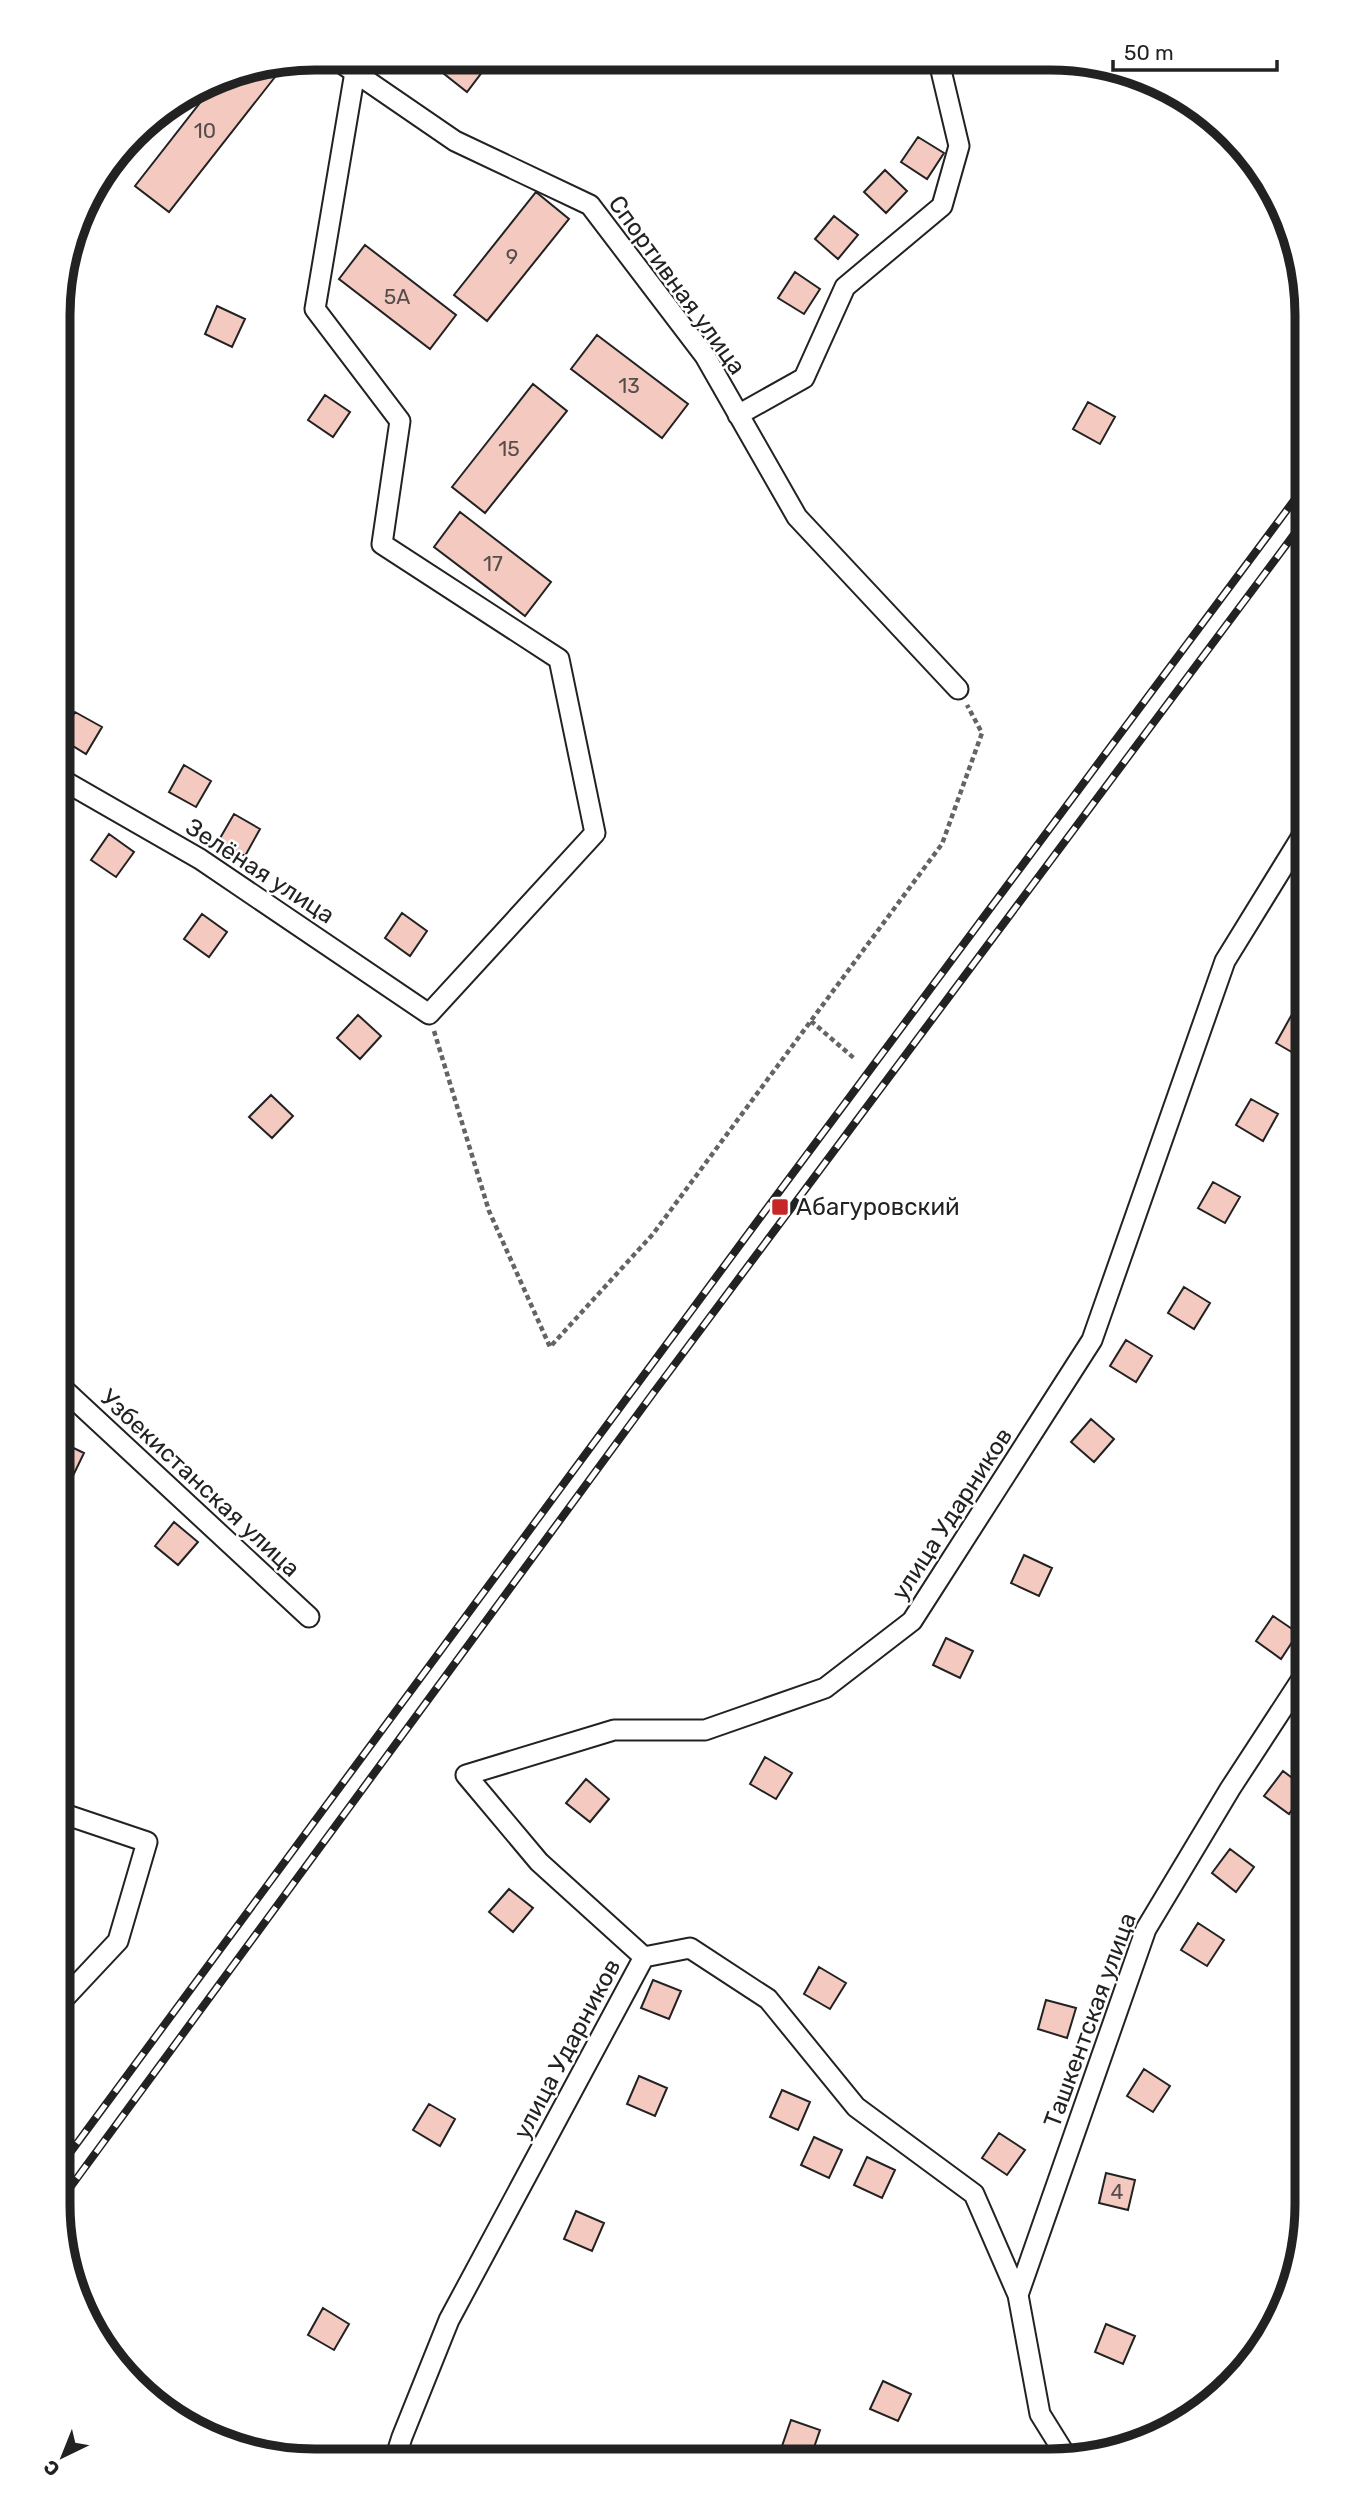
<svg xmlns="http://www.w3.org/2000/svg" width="1365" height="2519" viewBox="0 0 1365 2519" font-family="Rubik,sans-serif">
<rect width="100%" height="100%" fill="#fff"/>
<path fill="#f3c9c0" stroke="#222" stroke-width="2" d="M424,58L492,59L467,92Z
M286,63L169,212L135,186L221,76Z
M918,137L944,153L927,179L901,162Z
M885,170L907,191L886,213L864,192Z
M536,192L569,219L487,321L454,295Z
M834,216L858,235L838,259L815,239Z
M365,245L456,315L430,349L339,279Z
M795,272L820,289L804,314L778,298Z
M217,306L245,319L232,347L205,334Z
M597,335L688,404L662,438L571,369Z
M533,384L567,411L485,513L452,487Z
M325,395L350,412L333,437L308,420Z
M1088,402L1115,417L1100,444L1073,429Z
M460,512L551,582L525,616L434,547Z
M75,712L102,727L86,754L60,738Z
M184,765L211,781L196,807L169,792Z
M234,814L260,829L245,856L219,840Z
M109,834L134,852L116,877L91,860Z
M402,913L427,931L410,956L385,938Z
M202,914L227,932L209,957L184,939Z
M358,1015L381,1036L360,1059L337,1038Z
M1291,1016L1307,1025V1049L1302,1058L1276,1043Z
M271,1095L293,1116L272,1138L249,1117Z
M1251,1099L1278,1114L1263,1141L1236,1125Z
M1213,1182L1240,1197L1225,1223L1198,1208Z
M1184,1287L1210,1303L1194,1329L1168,1313Z
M1126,1340L1152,1356L1136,1382L1110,1366Z
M1091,1419L1114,1439L1094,1462L1071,1442Z
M59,1441L84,1453L71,1480L59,1474Z
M174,1522L198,1542L178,1565L155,1546Z
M1024,1555L1052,1568L1039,1596L1011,1583Z
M1273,1616L1298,1633L1281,1659L1256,1641Z
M946,1638L973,1651L960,1678L933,1665Z
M765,1757L792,1773L776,1799L750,1784Z
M1283,1771L1307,1789L1289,1814L1264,1796Z
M586,1779L609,1799L590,1822L566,1803Z
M1230,1849L1254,1867L1236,1892L1212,1873Z
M509,1889L533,1908L513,1932L489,1912Z
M1198,1923L1224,1940L1207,1966L1181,1950Z
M819,1967L846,1983L830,2009L804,1994Z
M653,1980L681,1991L669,2019L641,2008Z
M1046,2000L1076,2008L1067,2038L1038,2029Z
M1144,2069L1170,2086L1153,2112L1127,2096Z
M639,2076L667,2088L655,2116L627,2104Z
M782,2090L810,2102L798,2130L770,2117Z
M429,2104L455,2119L440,2146L413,2130Z
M999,2133L1025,2150L1007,2175L982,2158Z
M814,2137L842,2150L829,2178L801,2165Z
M867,2157L895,2170L882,2198L854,2185Z
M1106,2173L1135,2180L1128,2210L1099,2203Z
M576,2211L604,2223L592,2251L564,2239Z
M323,2308L349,2324L334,2350L308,2335Z
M1106,2324L1135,2336L1123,2364L1095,2352Z
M883,2381L911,2394L898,2421L870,2409Z
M791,2420L820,2430L810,2459L781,2449Z
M444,2449L474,2460L440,2459Z"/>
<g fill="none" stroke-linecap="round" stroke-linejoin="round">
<defs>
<path id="minor" d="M334,58L455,141L590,205L705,356L797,517L958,689
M738,415L804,378L845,287L942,206L959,146L939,62
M59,778L200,859L429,1014L595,833L559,659L382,544L400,421L315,309L355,72
M59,1385L309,1617
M644,1957L690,1948L768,1999L856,2107L974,2194L1018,2295L1040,2414L1063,2451L1047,2461
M58,2005L118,1941L147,1842L58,1812
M1018,2295L1146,1929L1230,1789L1307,1671
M395,2459L402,2437L449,2320L644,1957L539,1862L466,1775L614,1730H705L825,1688L912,1621L1092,1340L1225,961L1307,828"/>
</defs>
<use href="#minor" stroke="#222" stroke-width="23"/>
<path stroke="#646464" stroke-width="4.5" stroke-dasharray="5 3.5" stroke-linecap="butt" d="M811,1021L855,1059
M434,1031L489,1211L550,1347L653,1234L942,844L982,733L967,705"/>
<use href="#minor" stroke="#fff" stroke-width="19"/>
<defs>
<path id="rail" d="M58,2169L773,1200L1307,483
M58,2204L654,1392L1307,517"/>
</defs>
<use href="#rail" stroke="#222" stroke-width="8"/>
<use href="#rail" stroke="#fff" stroke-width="5" stroke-dasharray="16" stroke-linecap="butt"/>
</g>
<rect fill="#c62828" stroke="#fff" stroke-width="2.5" x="771" y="1198" width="18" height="18" rx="3.5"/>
<g text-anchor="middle" stroke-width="5" stroke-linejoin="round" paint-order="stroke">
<g font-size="21" fill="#564c4a">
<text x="205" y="138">10</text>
<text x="512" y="264">9</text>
<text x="397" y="304">5А</text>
<text x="629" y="393">13</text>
<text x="509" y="456">15</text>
<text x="493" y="571">17</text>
<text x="1117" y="2199">4</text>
</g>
<g font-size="24" fill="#222" stroke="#fff">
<text transform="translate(677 285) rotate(54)" y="8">Спортивная улица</text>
<text transform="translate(260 871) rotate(33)" y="8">Зелёная улица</text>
<text transform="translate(200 1483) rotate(43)" y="8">Узбекистанская улица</text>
<text transform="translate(952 1514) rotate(-57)" y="8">улица Ударников</text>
<text transform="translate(1090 2020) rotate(-70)" y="8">Ташкентская улица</text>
<text transform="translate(567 2049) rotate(-62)" y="8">улица Ударников</text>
</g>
<g font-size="24" fill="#222" stroke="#fff" text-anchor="start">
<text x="796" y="1215">Абагуровский</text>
</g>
</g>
<path d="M0 0H1365V2519H0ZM315 70H1050A245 245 0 0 1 1295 315V2204A245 245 0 0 1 1050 2449H315A245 245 0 0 1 70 2204V315A245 245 0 0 1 315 70Z" fill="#fff" fill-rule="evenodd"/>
<path fill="none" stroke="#222" stroke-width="9" d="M315 70H1050A245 245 0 0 1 1295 315V2204A245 245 0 0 1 1050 2449H315A245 245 0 0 1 70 2204V315A245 245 0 0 1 315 70Z"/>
<g transform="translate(63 2456) rotate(223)" stroke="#ffffff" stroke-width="5" paint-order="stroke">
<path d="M0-5L12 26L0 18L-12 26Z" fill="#222222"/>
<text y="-10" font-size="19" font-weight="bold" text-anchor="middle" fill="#222222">С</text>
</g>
<path d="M1113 60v10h164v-10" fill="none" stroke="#222222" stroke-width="3.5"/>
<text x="1124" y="60" font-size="21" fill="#222222" stroke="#ffffff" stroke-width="5" paint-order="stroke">50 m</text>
</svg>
